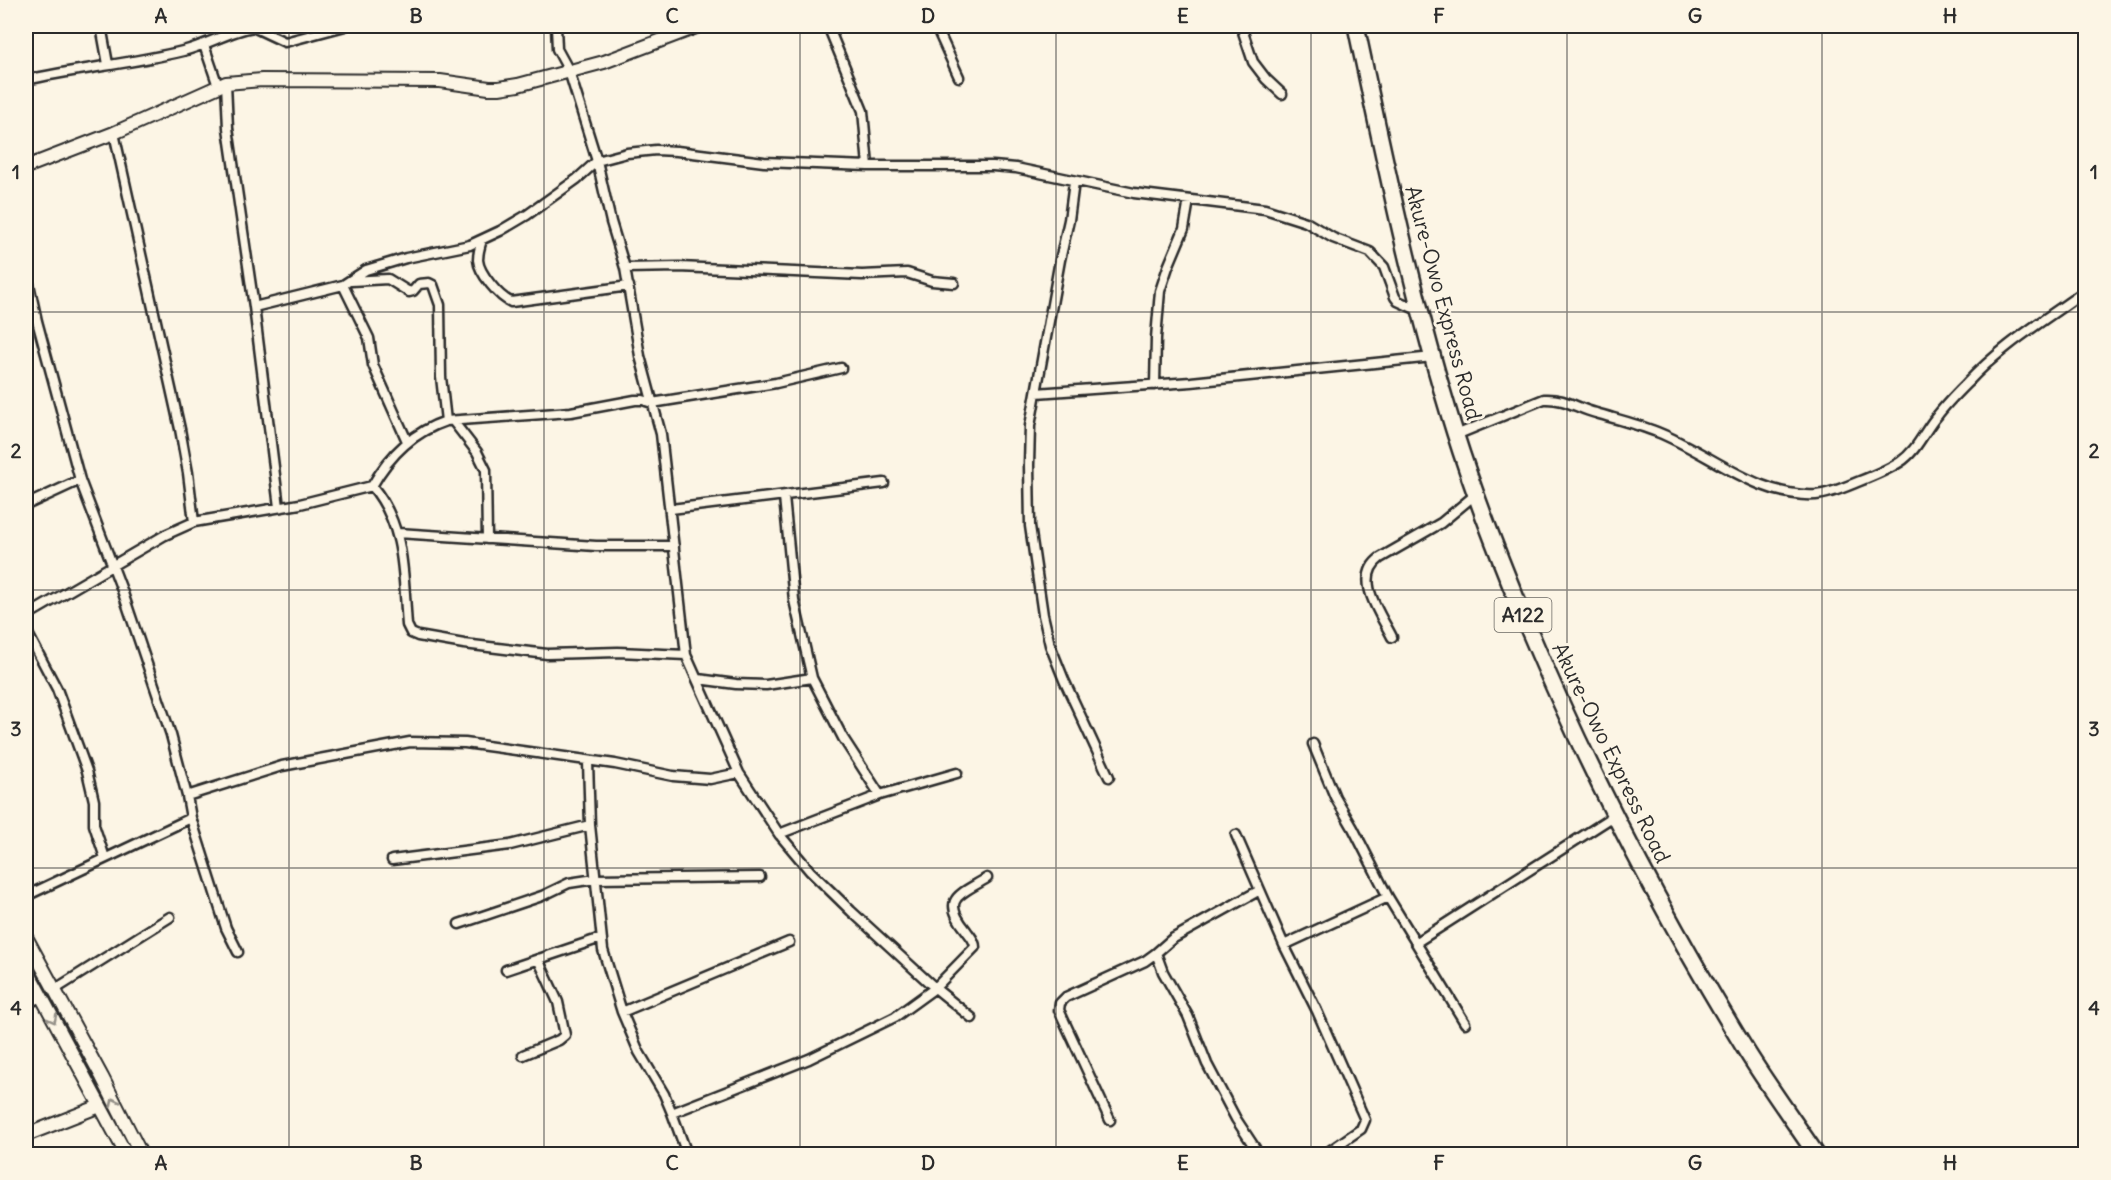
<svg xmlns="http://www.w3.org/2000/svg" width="2111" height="1180" viewBox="0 0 2111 1180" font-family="Delius,sans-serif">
<rect width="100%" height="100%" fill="#fcf5e5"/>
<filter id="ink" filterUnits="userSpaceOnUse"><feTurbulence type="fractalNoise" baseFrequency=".0167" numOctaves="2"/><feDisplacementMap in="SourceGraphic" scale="12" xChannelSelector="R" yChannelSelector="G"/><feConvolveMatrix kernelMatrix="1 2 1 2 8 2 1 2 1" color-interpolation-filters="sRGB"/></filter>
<g filter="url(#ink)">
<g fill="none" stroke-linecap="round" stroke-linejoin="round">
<defs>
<path id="street" d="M101,26L108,64
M556,26L557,49L569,71L597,161L611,222L625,268L640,356L661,434L686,655L739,773L779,834L810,871L851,911L935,988L972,1018
M828,26L863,111L868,166
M939,26V33L959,77
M1241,26L1253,62L1266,79L1282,94
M204,45L218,86
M26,80C78,68 131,64 183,51C207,45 229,31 253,27L285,42L345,26
M226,83L228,128L254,307L279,507
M114,133L180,429L188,473L194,522
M1074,182L1069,220L1060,260L1030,426L1029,465L1030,526L1043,615L1050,645L1064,680L1109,777
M482,240C480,246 478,254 478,260C479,273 499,297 511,302L629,286
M625,268L679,267L862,275L907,273L932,281L954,283
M26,270L37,321L80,480L123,593L171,735L187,796L191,818L226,928L238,952
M351,281L388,279L409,292L413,291L419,284L429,283L433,285L440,305L441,377L446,421
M343,285L369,338L373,365L407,441
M254,307L343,285L366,270L406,258L470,245L500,231L527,215L577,179L597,161L627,153L656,150L677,151L764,162L868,166H993L1016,168L1134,193L1265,209L1306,222L1333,238L1370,252L1384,267L1395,297L1398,301L1420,311
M1155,385L1156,338L1160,291L1168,267L1184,229L1189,200
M1036,393L1191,382L1433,357
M453,421L477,452L486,470L487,539
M1456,435L1544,399C1566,398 1576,408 1596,413C1616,419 1637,424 1657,432C1709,452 1757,498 1816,495C1829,494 1843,488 1855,483C1870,477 1886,471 1900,462C1917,451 1924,431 1937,416C1946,404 1957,393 1967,383C2002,345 2045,320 2086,290
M372,486C389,456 413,432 446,421L571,412L635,400H643L652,403L776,383L841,368
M784,497L794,600L812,678L843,738L880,795
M26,505L80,480
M671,509L884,483
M398,533L596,546H674
M26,616L165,535L194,522L300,504L372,486C406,527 403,575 407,625L411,633L418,636L464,644L547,654L618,652L686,655
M26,630L57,689L87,771L94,801V825L105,858
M1392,637C1380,613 1353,578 1380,558L1441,523L1476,494
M698,679L736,684L766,685L812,678
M1313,744L1335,797L1353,828L1388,897L1465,1023
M588,762L590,825L603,950L622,1012L639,1052L664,1094L672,1113L809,1059L895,1017L935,988L975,947C975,940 970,936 966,930C940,898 960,895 987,878
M187,796L282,766L410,742L465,743L615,764L673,776L710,779L739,773
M779,834L880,795L957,773
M1236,835L1284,945L1317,1011L1365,1120L1361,1129L1325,1154
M392,860L510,845L590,825
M26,896L191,818
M459,924L542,896L569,883L595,879L760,877
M1417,942L1614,816
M1284,945L1388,897
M506,970L601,938
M54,990L170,917
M26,1004L41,997
M622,1012L789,942
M523,1055L559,1040L565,1035L558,1002L538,959
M672,1113L687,1154
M1110,1120L1059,1010L1060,1003L1066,997L1145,961L1156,953
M1259,1154L1236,1119L1207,1064L1188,1016L1163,972L1156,953L1172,939L1260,890"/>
<path id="secondary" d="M26,167L114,133L226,83L262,80L440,81L489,88H499L518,85L604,62L699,26
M26,937L102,1077L141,1154
M26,968L126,1154
M26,1135L100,1106"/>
<path id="highway" d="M1356,26C1385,162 1413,300 1455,433C1476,500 1502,565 1529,630C1591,776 1664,917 1747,1052C1769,1087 1793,1120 1816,1154"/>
</defs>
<use href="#street" stroke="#2b2b2b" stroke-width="13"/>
<use href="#secondary" stroke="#2b2b2b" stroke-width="16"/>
<use href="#highway" stroke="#2b2b2b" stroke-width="20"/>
<use href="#street" stroke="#fcf5e5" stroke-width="8"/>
<use href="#secondary" stroke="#fcf5e5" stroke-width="12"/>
<use href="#highway" stroke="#fcf5e5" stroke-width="15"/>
</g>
<defs><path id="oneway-chevron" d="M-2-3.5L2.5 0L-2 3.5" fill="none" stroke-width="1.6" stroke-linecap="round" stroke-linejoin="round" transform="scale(1.5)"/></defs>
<g stroke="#949088">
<use href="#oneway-chevron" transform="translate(53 1019) rotate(62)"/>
<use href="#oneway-chevron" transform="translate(114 1102) rotate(-116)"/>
</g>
</g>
<path fill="none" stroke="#2b2b2b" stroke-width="1.5" stroke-opacity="0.55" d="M289,26V1154M544,26V1154M800,26V1154M1056,26V1154M1311,26V1154M1567,26V1154M1822,26V1154M26,312H2086M26,590H2086M26,868H2086"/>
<g text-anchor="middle" stroke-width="6" stroke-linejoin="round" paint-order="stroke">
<rect fill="#fcf5e5" stroke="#6a6863" stroke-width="1.5" x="1494.5" y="598" width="57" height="34" rx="4.5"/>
<g font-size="20" font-weight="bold" fill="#2b2b2b">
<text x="1523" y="622">A122</text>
</g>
<g font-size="21" fill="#2b2b2b" stroke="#fcf5e5">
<text transform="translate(1443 303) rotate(75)" y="7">Akure-Owo Express Road</text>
<text transform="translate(1611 753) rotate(64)" y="7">Akure-Owo Express Road</text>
</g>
</g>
<rect width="2111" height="1180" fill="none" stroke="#fcf5e5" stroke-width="66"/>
<rect x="33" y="33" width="2045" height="1114" fill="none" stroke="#2b2b2b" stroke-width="2"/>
<g font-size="20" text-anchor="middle" font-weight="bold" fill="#2b2b2b">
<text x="161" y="23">A</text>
<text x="416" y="23">B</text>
<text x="672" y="23">C</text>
<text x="928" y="23">D</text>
<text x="1183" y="23">E</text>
<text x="1439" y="23">F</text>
<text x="1695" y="23">G</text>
<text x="1950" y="23">H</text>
<text x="16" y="179">1</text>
<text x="2094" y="179">1</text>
<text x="16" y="458">2</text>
<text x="2094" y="458">2</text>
<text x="16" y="736">3</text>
<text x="2094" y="736">3</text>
<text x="16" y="1015">4</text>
<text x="2094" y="1015">4</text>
<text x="161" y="1170">A</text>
<text x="416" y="1170">B</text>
<text x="672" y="1170">C</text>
<text x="928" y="1170">D</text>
<text x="1183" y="1170">E</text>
<text x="1439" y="1170">F</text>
<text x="1695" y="1170">G</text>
<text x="1950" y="1170">H</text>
</g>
</svg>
